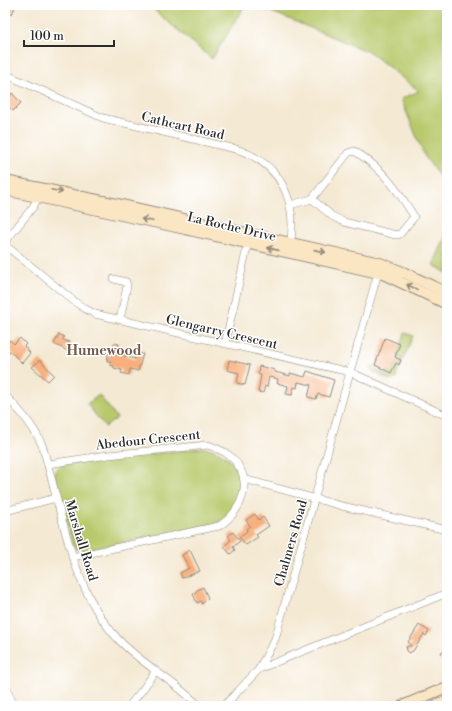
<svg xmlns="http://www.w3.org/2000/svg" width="452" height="711" viewBox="0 0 452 711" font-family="'Libre Bodoni',serif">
<rect width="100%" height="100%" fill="#fff"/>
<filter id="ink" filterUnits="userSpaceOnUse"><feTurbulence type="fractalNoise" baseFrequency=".025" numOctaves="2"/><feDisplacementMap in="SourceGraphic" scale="8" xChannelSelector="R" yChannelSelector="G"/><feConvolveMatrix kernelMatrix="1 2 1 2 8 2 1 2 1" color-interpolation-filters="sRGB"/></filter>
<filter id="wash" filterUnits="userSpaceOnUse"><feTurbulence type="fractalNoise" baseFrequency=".012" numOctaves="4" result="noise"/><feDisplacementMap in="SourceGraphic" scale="16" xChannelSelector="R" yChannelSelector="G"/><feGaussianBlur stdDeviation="0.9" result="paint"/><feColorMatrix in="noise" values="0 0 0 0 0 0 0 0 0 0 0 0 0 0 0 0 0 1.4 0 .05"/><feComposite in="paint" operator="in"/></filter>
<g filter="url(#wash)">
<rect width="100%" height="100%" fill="#f4e9d3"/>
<path fill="#b8c96c" stroke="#727a4c" d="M148,5H245L212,59Z
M255,5H447V186L425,157L401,99L419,91L371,53Z
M447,233V273L433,265Z
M405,333L413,336L396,376L397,378L390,380L372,371L371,369L372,365L379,367L377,371L385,374L387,371L391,373L396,363L399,365L401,360V358L397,356Z
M99,395L117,418L105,427L87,404Z
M201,448C244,448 254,506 215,524L82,551L76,549L73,546L55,477C55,471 57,467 62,465Z"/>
<g id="blocks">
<path fill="#f8af7b" d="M5,5H16L12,14L5,11Z
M12,93L21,103L13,111L5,103Z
M59,334L64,337L62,339L72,344L68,351L54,344Z
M20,338L26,344L24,346L30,353L22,363L10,351L5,356V345L10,340L14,344Z
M385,338L400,344L395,357L401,360L399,365L396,363L391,373L375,365Z
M114,343L119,344L117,351L125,353L124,356L135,359L136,352L143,354L138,371L130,369L129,375L121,373L122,370L114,368V366L110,365L111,361H107L109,350L112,351Z
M40,360L54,375L48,381L32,367Z
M229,360L250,365L245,385L237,383L239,373L227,370Z
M259,366L275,370V372L290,376V373L305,377L307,371L334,380L329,397L318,394L316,399L308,397L311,385L298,382L297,388L294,387L292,395L286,394L288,386L277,383L278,379L269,377L267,387L265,386L263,393L258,392L261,375L258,374Z
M255,514L259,520L263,517L269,526L256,535L258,537L246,545L239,537L247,531L246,529L250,526L246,520Z
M233,532L240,541L233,547L235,550L230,554L224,546L231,540L228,536Z
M190,550L200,571L182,578L180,573L189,568L182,555Z
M203,587L208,598L202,604L201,601L197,603L193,594L196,593V591Z
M419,625L429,631L426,636L424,634L413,651L408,653L406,647L412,645L408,642Z
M447,649V666L441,652Z"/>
</g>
</g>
<g filter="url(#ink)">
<use href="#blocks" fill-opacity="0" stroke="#908a7f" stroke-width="1"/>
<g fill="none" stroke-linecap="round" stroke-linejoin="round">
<defs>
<path id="street" d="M5,74L103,118L236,149C282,164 298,201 290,247
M290,205L312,199L348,153L354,151C375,163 391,181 404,201C407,206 412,212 414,217L400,234L396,235L344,222L332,216L312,199
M5,242L33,207L40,194
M5,245L75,302L84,308L95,314L350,372L447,416
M114,279L126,282L127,286L120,320
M225,344L249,239
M5,395C20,411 33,425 42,445C63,511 69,585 117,638C142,665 175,681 199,706
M48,464L108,455L208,445C216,448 223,450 230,456C255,477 244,511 219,526L72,557
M244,479L342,506L447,530
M5,511L56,498
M259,669L447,593
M5,684L14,706
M129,706L143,689L155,672
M224,706L259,669L275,639L379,269"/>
<path id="secondary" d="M5,181L117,204L380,263L405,273L447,293
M5,190L163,224L383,274L447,304
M402,706L447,687
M434,706L447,701"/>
</defs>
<use href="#street" stroke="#908a7f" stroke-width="8"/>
<use href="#secondary" stroke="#908a7f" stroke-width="12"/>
<use href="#street" stroke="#fff" stroke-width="7"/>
<use href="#secondary" stroke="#fbe6c4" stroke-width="10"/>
</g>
<defs><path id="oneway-shaft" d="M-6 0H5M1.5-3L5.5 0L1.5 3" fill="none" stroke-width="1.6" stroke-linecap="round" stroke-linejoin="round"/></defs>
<g stroke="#938878">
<use href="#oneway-shaft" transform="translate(57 191) rotate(12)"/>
<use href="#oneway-shaft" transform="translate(147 220) rotate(-168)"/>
<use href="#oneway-shaft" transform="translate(273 249) rotate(-167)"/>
<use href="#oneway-shaft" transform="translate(320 251) rotate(13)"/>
<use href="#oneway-shaft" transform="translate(412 287) rotate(-154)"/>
</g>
</g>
<g text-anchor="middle" stroke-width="3" stroke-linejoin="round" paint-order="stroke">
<g font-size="13" fill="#2b2b2b" stroke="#fff">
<text transform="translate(183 125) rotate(13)" y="5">Cathcart Road</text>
<text transform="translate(232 226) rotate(13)" y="5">La Roche Drive</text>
<text transform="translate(222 331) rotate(13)" y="5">Glengarry Crescent</text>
<text transform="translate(148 439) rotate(-6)" y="5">Abedour Crescent</text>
<text transform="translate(82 540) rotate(73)" y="5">Marshall Road</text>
<text transform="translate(290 543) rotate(-74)" y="5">Chalmers Road</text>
</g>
<g font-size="14" font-weight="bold" fill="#735947" stroke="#fff">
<text x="104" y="355">Humewood</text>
</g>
</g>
<rect width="452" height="711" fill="none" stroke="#fff" stroke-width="20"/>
<path d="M24 40v6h90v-6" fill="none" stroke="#2b2b2b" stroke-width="2"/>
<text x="30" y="40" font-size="12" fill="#2b2b2b" stroke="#ffffff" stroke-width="3" paint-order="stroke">100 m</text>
</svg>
